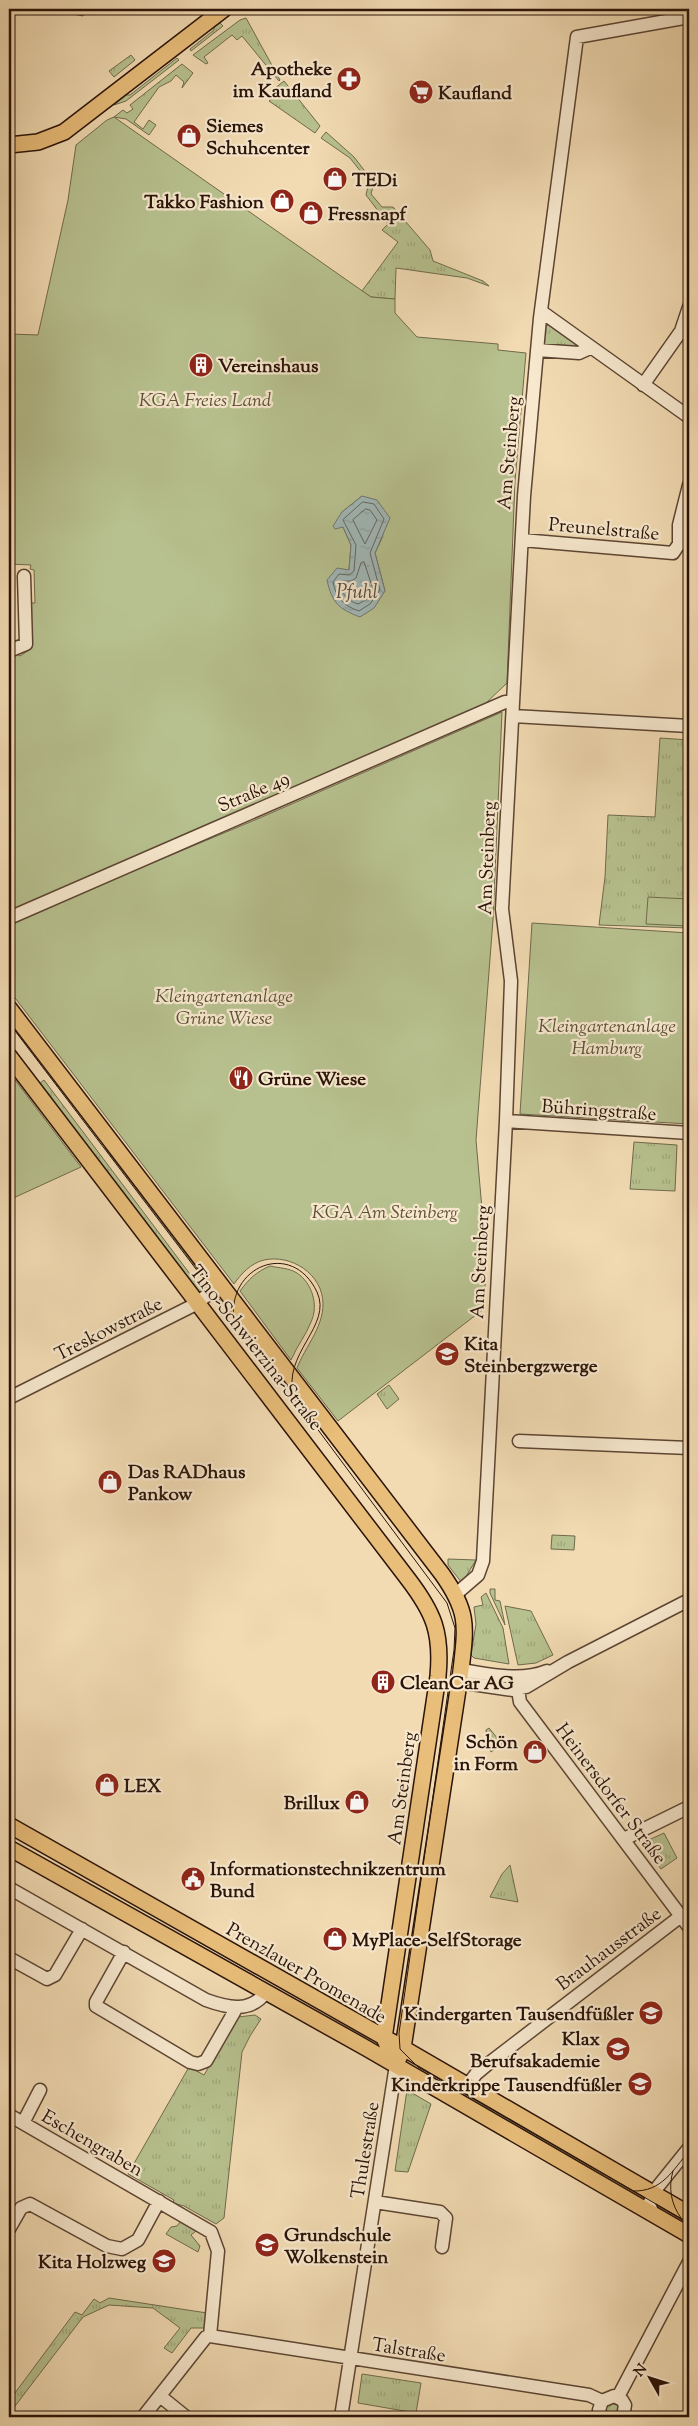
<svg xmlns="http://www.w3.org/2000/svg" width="698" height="2426" viewBox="0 0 698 2426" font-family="'Sorts Mill Goudy',serif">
<defs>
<pattern id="grass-tufts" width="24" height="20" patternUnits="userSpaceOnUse" patternTransform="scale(1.25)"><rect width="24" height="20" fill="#b7c18f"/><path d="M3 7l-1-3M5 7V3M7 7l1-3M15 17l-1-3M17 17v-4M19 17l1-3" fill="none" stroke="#9ea57a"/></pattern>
<pattern id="water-ripples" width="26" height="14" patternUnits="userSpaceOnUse" patternTransform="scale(1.25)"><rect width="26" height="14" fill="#a0b8b8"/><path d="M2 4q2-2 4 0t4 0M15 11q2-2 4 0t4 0" fill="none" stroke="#8a9d9d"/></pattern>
</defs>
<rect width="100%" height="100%" fill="#f2dbb3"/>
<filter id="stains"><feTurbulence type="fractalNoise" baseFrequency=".004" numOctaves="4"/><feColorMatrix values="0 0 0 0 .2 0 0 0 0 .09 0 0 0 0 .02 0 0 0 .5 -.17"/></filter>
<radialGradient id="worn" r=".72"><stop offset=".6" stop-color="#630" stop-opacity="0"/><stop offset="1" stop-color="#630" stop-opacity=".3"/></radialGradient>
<path fill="url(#grass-tufts)" stroke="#706a4c" d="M47,9H85L83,16Z
M246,18L280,80L279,81L242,36L237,40L232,35L204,57L208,63L206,64L193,55L240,20Z
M219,22L223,26L191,51L190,49L214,30V26Z
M131,55L135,60L114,77L109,71Z
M177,58L179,60L126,101L114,105L126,95H130Z
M182,64L193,73L182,88L184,82L176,75L171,81L159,87L134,122L143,129L149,120L156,125L149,135L126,119L114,117L123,110L127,113L133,109L130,105Z
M284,81L320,126L315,133L269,101L278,94L274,89Z
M326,132L354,157L374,183L371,194L382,207H393L430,250L433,261L483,281L489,286L467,278L396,268L395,299L371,297L362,291L398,242L382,230L388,224L366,195L369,182L350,158L321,138Z
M548,325L576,345L577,347H544L542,330Z
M660,738L689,740V928L599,925L605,877L608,815L655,817Z
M44,1080L202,1290L197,1294L38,1085Z
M634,1142L677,1145L675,1191L630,1189Z
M108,1146L212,1283L209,1285L105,1148Z
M389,1385L399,1399L387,1409L377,1394Z
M552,1535L575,1536L574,1550L551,1549Z
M448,1559L476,1560L462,1583L448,1565Z
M490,1589H495V1600L500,1601L505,1625L490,1593Z
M486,1593L503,1628L509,1664L474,1658L471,1655L476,1624L474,1607L483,1605L481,1597Z
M505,1606L531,1611L553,1655L536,1663L518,1665Z
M489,1728L502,1744L491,1752L487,1741L486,1730Z
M664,1833L677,1858L661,1869L642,1843Z
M510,1865L518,1902L490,1897L502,1874Z
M255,2015L261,2019L250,2036L242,2052L224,2218L216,2224L184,2206L173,2203L174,2200L128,2174L189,2067L204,2075L238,2017Z
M407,2090L431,2104L408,2172L395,2171Z
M463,2090L604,2171L600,2178L455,2096Z
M180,2222L196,2231L191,2235L200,2246L198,2252L166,2234L171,2227L177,2226Z
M109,2298L207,2313L206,2328H191L172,2353L164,2348L180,2328L153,2308L109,2305L83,2317L9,2414V2401L75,2312L82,2315L94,2299L100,2303Z
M362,2374L421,2383L416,2413L358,2403Z
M605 2409a7 7 0 1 1 14 0a7 7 0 1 1-14 0Z"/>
<path fill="#b7c18f" stroke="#706a4c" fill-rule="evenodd" d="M114,117L371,297L395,299V313L417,337L498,344V350L526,353L515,481L507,683L485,704L9,912V655L15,653L20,656L29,650L31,645L28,603H35L34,570L30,569L31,565L9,564V334L38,335L68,200L76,145L107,120ZM362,496L383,536L375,553L385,591L349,570L351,545L343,527L342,512Z
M502,712L493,920L476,1140L485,1244V1308L338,1421L297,1368C305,1347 323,1328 323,1304C323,1274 291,1254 264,1260C251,1263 241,1274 234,1284L9,990V923L262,817Z
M648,897L689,899L688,926L646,924Z
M532,923L689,933V1124L520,1114Z
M9,1072L81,1167L9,1200Z
M270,1266C279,1268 289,1268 297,1273C312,1283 319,1305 311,1322C306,1335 297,1346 291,1360L240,1291C249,1279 256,1272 270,1266Z"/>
<path fill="url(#water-ripples)" stroke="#717672" d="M362,496L377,500L390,518L375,553L385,591L374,608L360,617C339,609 332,603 327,580L337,568L349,570L351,545L343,527L335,529L333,526L342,512Z"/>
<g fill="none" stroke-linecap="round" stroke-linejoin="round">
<path stroke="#656660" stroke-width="1" d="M363,502L374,504L384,519L370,553L380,590L370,604L359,611C344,606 336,598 333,582L339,574L349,575L354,571L356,545L343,520Z
M366,509L370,510L377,520L365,544L353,520Z
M364,562L373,589L366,600L358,604C348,601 341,594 340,583L342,581H351L356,578L361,563Z"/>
<defs>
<path id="minor" d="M542,312L689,417
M537,350L579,353L590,348
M643,385L681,331L689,307
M522,540L673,553L679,544V525L689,485
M9,651L26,644L24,576
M513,716L689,726
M9,918L505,702H513
M506,1121L689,1133
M9,1398L190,1307L221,1286
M519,1441L689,1448
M456,1594L478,1575L483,1561L506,1121L511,981L502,909L524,496L540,318L577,37L689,17
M461,1670C489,1674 520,1682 547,1671
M516,1677L520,1702L689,1927
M458,1682L513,1690L526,1687L568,1662L689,1600
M624,1839L689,1807
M9,1888L206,2000C228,2008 251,2013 266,1992
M124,1952L96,2002V2006L190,2062L198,2064L206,2061L237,2007
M9,1958L47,1979L55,1975L82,1929
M467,2086L476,2074L488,2064L681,1916
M9,2115L211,2232L218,2251L210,2336
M23,2123L40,2090
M375,2202L440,2212L446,2218L442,2247
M653,2214L649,2204L656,2189L689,2148
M9,2229L21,2208L30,2204L107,2246L122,2249L138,2240L159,2201
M210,2336L589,2395L602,2401
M160,2396L186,2417
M618,2397L689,2262
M143,2417L206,2337L210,2336
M341,2417L396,2065
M602,2417L599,2410L602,2401L614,2396L622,2400L625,2405L623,2417"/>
<path id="major" d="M9,145L38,142L64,132L224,9
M9,1008L442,1574C469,1612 466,1626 461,1670L403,2048L396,2065
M9,1056L408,1579C434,1613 442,1633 438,1676L384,2038L396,2065
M9,1825L403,2048L689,2214
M9,1848L366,2048L689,2235"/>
</defs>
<use href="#minor" stroke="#5c4533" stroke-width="15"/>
<use href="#major" stroke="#2a1308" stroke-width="18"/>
<use href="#minor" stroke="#f7e8ce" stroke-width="12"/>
<use href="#major" stroke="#e9be7a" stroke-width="15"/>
<path stroke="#2a1308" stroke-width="1" d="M9,1023L310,1419L447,1603L455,1628L454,1650L399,2033L400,2049L418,2067L689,2223
M234,1321C226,1266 292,1239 317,1292C333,1326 281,1354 294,1396
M673,2171C668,2188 671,2204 681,2218
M633,2191C662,2192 673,2170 689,2151"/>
</g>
<defs>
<symbol id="pharmacy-disc" viewBox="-11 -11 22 22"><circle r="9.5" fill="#8f2418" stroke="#f7e8ce"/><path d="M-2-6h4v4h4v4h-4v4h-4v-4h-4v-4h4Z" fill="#fff"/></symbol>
<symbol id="supermarket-disc" viewBox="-11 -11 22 22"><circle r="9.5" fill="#8f2418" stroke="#f7e8ce"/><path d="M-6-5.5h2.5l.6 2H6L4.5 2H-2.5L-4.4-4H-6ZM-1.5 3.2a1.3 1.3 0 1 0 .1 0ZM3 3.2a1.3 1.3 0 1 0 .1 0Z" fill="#fff"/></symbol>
<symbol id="shop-disc" viewBox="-11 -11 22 22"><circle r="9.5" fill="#8f2418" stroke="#f7e8ce"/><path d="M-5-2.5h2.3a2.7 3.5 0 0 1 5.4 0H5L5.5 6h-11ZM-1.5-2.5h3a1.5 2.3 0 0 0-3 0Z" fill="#fff"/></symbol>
<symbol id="building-disc" viewBox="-11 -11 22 22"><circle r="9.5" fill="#8f2418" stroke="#f7e8ce"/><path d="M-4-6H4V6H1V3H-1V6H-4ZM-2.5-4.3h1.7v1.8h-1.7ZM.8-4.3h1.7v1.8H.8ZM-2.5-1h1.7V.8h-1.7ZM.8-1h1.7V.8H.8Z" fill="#fff"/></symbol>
<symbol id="restaurant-disc" viewBox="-11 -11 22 22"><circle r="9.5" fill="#8f2418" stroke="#f7e8ce"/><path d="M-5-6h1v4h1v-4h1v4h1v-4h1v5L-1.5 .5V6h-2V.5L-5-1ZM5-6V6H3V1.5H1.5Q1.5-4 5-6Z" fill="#fff"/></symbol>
<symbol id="school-disc" viewBox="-11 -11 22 22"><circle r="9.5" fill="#8f2418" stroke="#f7e8ce"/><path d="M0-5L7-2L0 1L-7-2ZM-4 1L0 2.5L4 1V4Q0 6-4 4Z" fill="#fff"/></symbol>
<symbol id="civic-disc" viewBox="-11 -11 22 22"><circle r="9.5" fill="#8f2418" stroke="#f7e8ce"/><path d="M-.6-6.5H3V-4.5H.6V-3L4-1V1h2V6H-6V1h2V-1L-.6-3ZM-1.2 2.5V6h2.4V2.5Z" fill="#fff"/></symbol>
<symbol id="university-disc" viewBox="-11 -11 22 22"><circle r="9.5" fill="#8f2418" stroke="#f7e8ce"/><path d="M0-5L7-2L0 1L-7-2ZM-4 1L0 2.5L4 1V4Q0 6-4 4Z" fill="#fff"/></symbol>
</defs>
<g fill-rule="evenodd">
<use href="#pharmacy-disc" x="335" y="65" width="28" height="28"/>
<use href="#supermarket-disc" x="407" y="78" width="28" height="28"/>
<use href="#shop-disc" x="175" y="122" width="28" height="28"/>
<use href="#shop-disc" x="321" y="165" width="28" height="28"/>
<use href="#shop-disc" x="268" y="187" width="28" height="28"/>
<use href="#shop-disc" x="297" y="199" width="28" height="28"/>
<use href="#building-disc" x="187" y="351" width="28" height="28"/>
<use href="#restaurant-disc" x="227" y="1064" width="28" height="28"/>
<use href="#school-disc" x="433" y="1340" width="28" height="28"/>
<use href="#shop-disc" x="96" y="1468" width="28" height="28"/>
<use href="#building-disc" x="369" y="1668" width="28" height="28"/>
<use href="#shop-disc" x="521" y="1738" width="28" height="28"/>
<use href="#shop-disc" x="93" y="1771" width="28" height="28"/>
<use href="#shop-disc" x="343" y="1788" width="28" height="28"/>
<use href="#civic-disc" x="179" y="1865" width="28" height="28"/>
<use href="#shop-disc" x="321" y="1925" width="28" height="28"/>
<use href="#school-disc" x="637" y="1999" width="28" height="28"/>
<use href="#university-disc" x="604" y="2035" width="28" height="28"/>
<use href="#school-disc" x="626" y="2070" width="28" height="28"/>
<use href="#school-disc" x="253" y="2231" width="28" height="28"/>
<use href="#school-disc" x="150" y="2247" width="28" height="28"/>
</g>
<g text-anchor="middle" stroke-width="4.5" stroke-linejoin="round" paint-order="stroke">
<g font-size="19" font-weight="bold" fill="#2a1308" stroke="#f7e8ce" text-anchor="start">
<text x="332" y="75" text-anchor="end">Apotheke<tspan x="332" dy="22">im Kaufland</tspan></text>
<text x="438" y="99">Kaufland</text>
<text x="206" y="132">Siemes<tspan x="206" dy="22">Schuhcenter</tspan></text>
<text x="352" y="186">TEDi</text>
<text x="264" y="208" text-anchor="end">Takko Fashion</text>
<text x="328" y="220">Fressnapf</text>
<text x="218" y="372">Vereinshaus</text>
<text x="258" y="1085">Grüne Wiese</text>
<text x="464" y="1350">Kita<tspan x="464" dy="22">Steinbergzwerge</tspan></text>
<text x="128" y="1478">Das RADhaus<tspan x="128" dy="22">Pankow</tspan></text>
<text x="400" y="1689">CleanCar AG</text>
<text x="518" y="1748" text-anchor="end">Schön<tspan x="518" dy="22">in Form</tspan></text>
<text x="124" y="1792">LEX</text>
<text x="340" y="1809" text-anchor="end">Brillux</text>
<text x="210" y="1875">Informationstechnikzentrum<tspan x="210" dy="22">Bund</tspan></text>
<text x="352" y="1946">MyPlace-SelfStorage</text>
<text x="634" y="2020" text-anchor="end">Kindergarten Tausendfüßler</text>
<text x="600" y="2045" text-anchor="end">Klax<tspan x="600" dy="22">Berufsakademie</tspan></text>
<text x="622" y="2091" text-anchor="end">Kinderkrippe Tausendfüßler</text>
<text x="284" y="2241">Grundschule<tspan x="284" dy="22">Wolkenstein</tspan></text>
<text x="146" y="2268" text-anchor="end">Kita Holzweg</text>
</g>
<g font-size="19" font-style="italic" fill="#5b5037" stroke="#f7e8ce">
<text x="205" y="406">KGA Freies Land</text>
<text x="224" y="1002">Kleingartenanlage<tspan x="224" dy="22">Grüne Wiese</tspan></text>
<text x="607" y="1032">Kleingartenanlage<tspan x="607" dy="22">Hamburg</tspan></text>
<text x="385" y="1218">KGA Am Steinberg</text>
</g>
<g font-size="19" fill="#2a1308" stroke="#f7e8ce">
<text transform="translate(508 453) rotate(-85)" y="7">Am Steinberg</text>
<text transform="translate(604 528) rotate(5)" y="7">Preunelstraße</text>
<text transform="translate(253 791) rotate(-23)" y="7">Straße 49</text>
<text transform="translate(486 858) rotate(-88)" y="7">Am Steinberg</text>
<text transform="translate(599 1109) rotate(4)" y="7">Bühringstraße</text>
<text transform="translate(479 1262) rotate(-87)" y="7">Am Steinberg</text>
<text transform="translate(108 1328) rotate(-27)" y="7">Treskowstraße</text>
<text transform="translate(257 1347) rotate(52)" y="7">Tino-Schwierzina-Straße</text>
<text transform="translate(401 1788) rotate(-82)" y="7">Am Steinberg</text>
<text transform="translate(612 1793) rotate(53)" y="7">Heinersdorfer Straße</text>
<text transform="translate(608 1948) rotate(-37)" y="7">Brauhausstraße</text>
<text transform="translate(307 1972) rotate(30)" y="7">Prenzlauer Promenade</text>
<text transform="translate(93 2142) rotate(30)" y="7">Eschengraben</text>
<text transform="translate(364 2150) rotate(-81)" y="7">Thulestraße</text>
<text transform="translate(409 2349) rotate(9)" y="7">Talstraße</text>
</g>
<g font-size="20" font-style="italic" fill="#534d46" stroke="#f7e8ce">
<text x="357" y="598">Pfuhl</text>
</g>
</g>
<rect width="698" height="2426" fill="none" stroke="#f2dbb3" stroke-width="30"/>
<rect x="10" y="10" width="678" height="2406" fill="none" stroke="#2a1308" stroke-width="2.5"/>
<rect x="15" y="15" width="668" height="2396" fill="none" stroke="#2a1308"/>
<g transform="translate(650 2378) rotate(309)" stroke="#f7e8ce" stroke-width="4" paint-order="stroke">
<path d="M0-4L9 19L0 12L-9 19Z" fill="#2a1308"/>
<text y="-8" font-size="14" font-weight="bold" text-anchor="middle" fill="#2a1308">N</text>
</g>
<rect width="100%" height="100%" filter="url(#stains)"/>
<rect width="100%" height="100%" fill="url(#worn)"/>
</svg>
